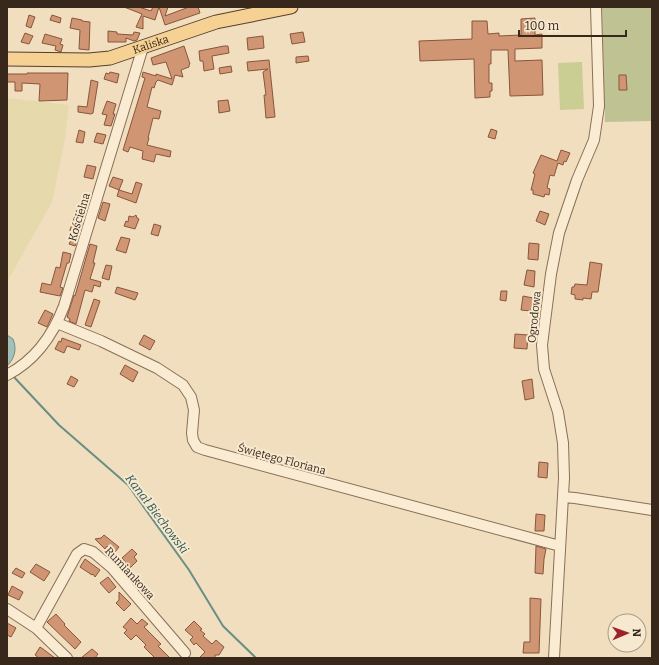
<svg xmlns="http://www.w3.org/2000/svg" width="659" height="665" viewBox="0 0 659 665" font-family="Bitter,serif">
<rect width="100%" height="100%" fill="#f0debf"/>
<path fill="#e6d9ac" d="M7,98L69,105L65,139L52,202L7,282Z"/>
<path fill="#cace93" d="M582,62L584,109L560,110L558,63Z"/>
<path fill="#bfc292" d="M602,7H652V121L605,122Z"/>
<path fill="#a2c1b6" stroke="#698f84" d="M7,335L13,339C17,349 15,358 7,366Z"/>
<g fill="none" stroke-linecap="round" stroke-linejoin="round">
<path stroke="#698f84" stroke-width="2" d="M13,376L59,425L128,485L189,570L223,626L256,658"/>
</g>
<path fill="#d09573" stroke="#89563b" d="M124,7H139L151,11L153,7H168L165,16L189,7H198L200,13L165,25L159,7L155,20L143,16V29L136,27L142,14Z
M29,15L35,17L31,28L26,26Z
M52,15L61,18L60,23L50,20Z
M72,18L82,20V21L90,22L89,50L79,49L80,30L70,28Z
M535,18V35L542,34V48L515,49V61L542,60L543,95L510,96L508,50H491V64H489V83H492V91H490V97L475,98L474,59L420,61L419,41L472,39V21H487L488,34L499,33V36L521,35V19Z
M108,31L117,32V34L133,35L134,32L140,33L137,40L134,41L126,38V42H108Z
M303,32L305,42L292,44L290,34Z
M25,33L33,36L29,44L21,42Z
M45,34L62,39L60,44L63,45L61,52L55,50L56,46L42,43Z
M263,36L264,48L248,50L247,38Z
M184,46L190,64L189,65V67L181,70L183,77L175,75L172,85L158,80L156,82L154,88L152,87L147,107L161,111L159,119L153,118L148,138H149L147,145L171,151L170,157L156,154L154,162L142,159L143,151L130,147L128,152L123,150L145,78L142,77L143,72L156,76V74L172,79L166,62L153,65L151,58Z
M224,46H228L229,53L212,56L214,69L204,71L203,61H200L199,51Z
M308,56L309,61L296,63V57Z
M269,60L275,117L266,118L264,95H266L263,72L268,69L248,71L247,62Z
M231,66L232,72L220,74L219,68Z
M110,72L119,74L117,83L104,79L106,73L109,74Z
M27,73H68L67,100L39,101L40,84L22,83V91H15V82H7V74H27Z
M619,75H626L627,90H619Z
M91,80L98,82L93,113L91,114L78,112V106L87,107Z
M228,100L230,111L219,113L218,101Z
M107,101L116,104L113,114H115L111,126L104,125L107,115L102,114Z
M491,129L497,131L495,139L488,137Z
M79,130L85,132L83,143L76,142Z
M97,133L106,135L103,144L94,142Z
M561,150L570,153L566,162L564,161L563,165L558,163L554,176L550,175L547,188L550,189L549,195L545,194L544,197L533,194V190H531L535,174L533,173L541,155L557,161Z
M87,165L96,167L93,179L84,177Z
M113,177L123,180L119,190L109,186Z
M136,182L142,184L136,203L117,196L119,190L132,194Z
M103,202L110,204L105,221L98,218Z
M77,210L82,212L75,234L69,233Z
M540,211L549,214L545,225L536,221Z
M136,215L137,218L139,219L135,229L124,226L126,221L128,222L129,216L133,217Z
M154,224L161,226L158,236L151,234Z
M73,236L78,238L75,246L69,244Z
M121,237L130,239L126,253L116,250Z
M529,243L539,244L538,260L528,259Z
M90,244L97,246L93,263H95L90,279L101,282L100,287L94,285L92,292L85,290L76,324L69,321L70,319L67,317L74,295L75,296Z
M63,252L71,254L69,263H67L60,287L63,288L60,296L40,292L42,283L51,285L56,267L60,268Z
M590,262L602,264L598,292H592L591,299L583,298V300L575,299V295L571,294L572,287H574L575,284L587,285Z
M106,265L112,266L109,280L102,278Z
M527,270L535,271L534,287L524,285Z
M117,287L138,293L135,300L115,293Z
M501,291H507L506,301L500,300Z
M523,296L533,298L531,311L521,310Z
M94,299L100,301L91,327L85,325Z
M45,310L53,314L47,327L38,323Z
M515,334L528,335L527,349L514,348Z
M144,335L155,341L150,350L139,344Z
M62,338L81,345L79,350L67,346L64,353L55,349L59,341L61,342Z
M125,365L138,372L133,382L120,374Z
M71,376L78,380L74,387L67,384Z
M532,379L534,398L525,400L522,381Z
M539,462L548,463L547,478L538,477Z
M536,514L545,515L544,531H535Z
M104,535L119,547L115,552L107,546L105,549L95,539L101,538Z
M536,546L546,549L544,559L543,574L535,573Z
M132,549L137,554L134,557L137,561L130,568L122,558Z
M85,559L100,570L95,577L93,574L92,575L80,567Z
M36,564L50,572L44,581L30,572Z
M16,568L25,573L22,578L12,573Z
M108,577L116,587L109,593L100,583Z
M12,586L23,592L19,600L8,595Z
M119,592L131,604L124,611L116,603L119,600Z
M530,598L541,599L539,653H523L524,642H530Z
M56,614L65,624L64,625L81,642L75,649L47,622Z
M131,618L137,624L142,619L148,624L144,627L161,644L158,646L170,658H155L144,647L146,645L136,635L131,640L124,633L127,630L123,627Z
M194,621L202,629L200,630L205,634L203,636L212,644L216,640L224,647L219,655H215V658H199L205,652L196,643L194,645L190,640L193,637L185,630Z
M7,623L16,628L11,637L7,635Z
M40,647L43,649L55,658H39L35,655Z
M92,649L98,654L95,658H81Z"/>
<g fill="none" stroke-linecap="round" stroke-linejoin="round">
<defs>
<path id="minor" d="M57,323L101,341L157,368L183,385L191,397L194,410L192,433L193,440L197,447L205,450L560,546
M7,375C36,360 53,335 64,306L143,47
M563,497L575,498L652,510
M7,609L36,628L67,658
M36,628L77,554L84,549L93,552L112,568L185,653
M554,658L564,478L563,443L558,412L544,369L542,345L551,274L559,233L577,180L594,140L599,106L596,7"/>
<g id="major">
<path id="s1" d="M7,59L89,60L110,58L216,22L291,7"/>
</g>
</defs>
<use href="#minor" stroke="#896f57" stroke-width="12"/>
<use href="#major" stroke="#563d2b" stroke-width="15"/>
<use href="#minor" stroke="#faecd2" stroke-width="10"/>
<use href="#major" stroke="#f5d294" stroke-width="13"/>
</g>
<g text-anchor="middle" stroke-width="4" stroke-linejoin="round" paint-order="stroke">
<g font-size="11" fill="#38281c" stroke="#f7e9cf">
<text dy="4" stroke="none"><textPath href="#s1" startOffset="146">Kaliska</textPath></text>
<text transform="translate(79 217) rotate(-73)" y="4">Kościelna</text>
<text transform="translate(534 317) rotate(-84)" y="4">Ogrodowa</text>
<text transform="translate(282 459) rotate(15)" y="4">Świętego Floriana</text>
<text transform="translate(130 573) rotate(47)" y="4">Rumiankowa</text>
</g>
<g font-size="12" font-style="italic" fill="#2a5853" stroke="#f7e9cf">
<text transform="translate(157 514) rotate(53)" y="4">Kanał Biechowski</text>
</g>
</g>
<rect width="659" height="665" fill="none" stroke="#38281c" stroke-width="16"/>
<g transform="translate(627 633) rotate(88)"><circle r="19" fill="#f7e9cf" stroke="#ab9c87"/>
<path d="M0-3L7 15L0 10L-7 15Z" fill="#9b242b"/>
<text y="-6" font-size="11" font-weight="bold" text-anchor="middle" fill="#38281c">N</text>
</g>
<path d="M519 30v6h107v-6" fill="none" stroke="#38281c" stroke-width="2"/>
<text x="525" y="30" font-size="12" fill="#38281c" stroke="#f7e9cf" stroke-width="3" paint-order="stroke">100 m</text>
</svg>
